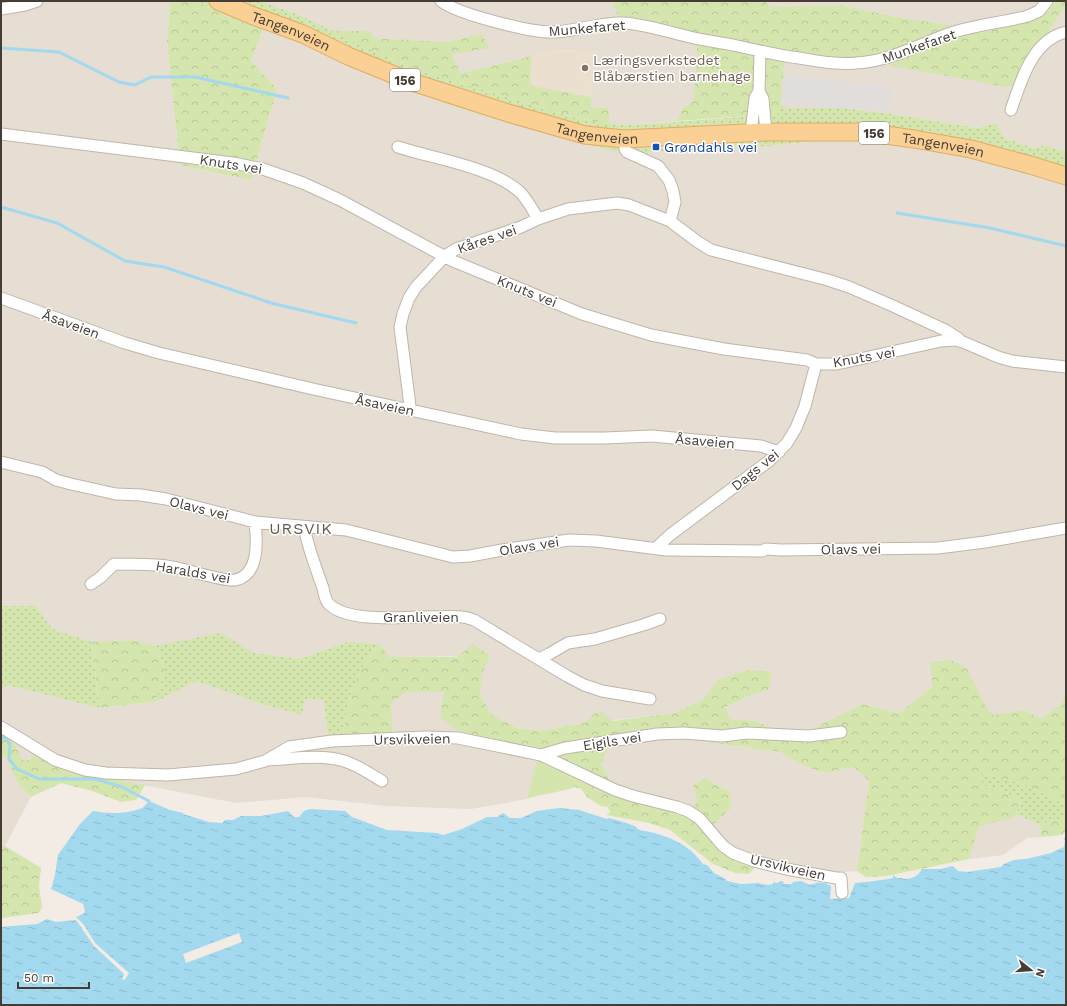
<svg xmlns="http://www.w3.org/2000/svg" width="1067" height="1006" viewBox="0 0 1067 1006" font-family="'Work Sans',sans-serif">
<defs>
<pattern id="grass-dots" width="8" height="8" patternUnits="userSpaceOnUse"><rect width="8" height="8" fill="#d4e6ae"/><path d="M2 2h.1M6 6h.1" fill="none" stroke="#b7c696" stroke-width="1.8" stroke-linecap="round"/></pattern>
<pattern id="forest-crowns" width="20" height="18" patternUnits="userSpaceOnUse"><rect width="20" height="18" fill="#d4e6ae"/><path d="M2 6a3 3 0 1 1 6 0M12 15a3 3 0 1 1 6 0" fill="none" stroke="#b7c696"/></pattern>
<pattern id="water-ripples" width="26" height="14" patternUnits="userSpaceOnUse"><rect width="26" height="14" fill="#a2d9ee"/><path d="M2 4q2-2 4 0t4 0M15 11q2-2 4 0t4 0" fill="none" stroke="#8dbbcd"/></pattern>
</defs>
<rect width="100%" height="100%" fill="#f2ece5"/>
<path fill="#e6ddd3" d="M20,1H170L167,42L180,165L251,180L277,89L251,61L263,29L298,42L376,78L458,108L555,136L605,149L639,154L680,149L770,146L832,139L887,142L1010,167L1066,183V688L1063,703L1041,719L1025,710L993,715L985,705L934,687L899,713L862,704L810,730L774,729L755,721L730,719L726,707L746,697L718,680L701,701L674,713L565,726L545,731L517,728L492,715L480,695L482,673L490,656L389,657L380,644L347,642L300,659L254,653L221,634L155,646L133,640L92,642L52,629L36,606H1V2Z
M259,1H614L613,5L697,36V61L693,101L682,109L677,121L633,125L610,124L609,108L590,107L595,51L547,50L521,59L460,73L451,54L481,35L448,42L373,38L370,31H329L297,14Z
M766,1H1056L1049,10L1036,19L1024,23L979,33L949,25L896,17L841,5L773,7L766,5Z
M1066,5V152L1045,145L1035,148L1004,138L996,123L978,128L892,114L843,108H789L780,104L785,52L857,59L905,67L1045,38Z
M196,681L265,705L302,715L305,699L324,700L328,738L342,735H393L391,703L406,692H444L537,758L527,799L471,809L386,806L306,797L236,803L70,771L34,755L29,760H21L15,744L5,734L1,722V690L7,685L99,708L155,702Z
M682,728L740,746L759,750L777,751L805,766L825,773L854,767L869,781L857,871L844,872L757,865L727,852L711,827L730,791L720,787L703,778L693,785L697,801L689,815L614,788L601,764L609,746Z
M1,756L6,757L19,785L31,797L5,846H1Z
M1017,814L1041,826V837L1027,838L1003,855L969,859L979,825L1012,818Z"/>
<path fill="#ebdfcf" d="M547,50L595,51L591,97L532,87L530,81L532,55Z"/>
<path fill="url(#grass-dots)" d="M196,1H259L297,14L395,61L441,77L572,117L610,124L633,125L779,114L780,104L789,108H843L892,114L978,128L996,123L1004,138L1034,148L1045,145L1066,152V183L1010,167L887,142L832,139L770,146L680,149L639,154L605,149L555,136L458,108L376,78L298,42L227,16Z
M1,606H36L52,629L92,642L99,708L7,685L1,690Z
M221,633L254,653L300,659L347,642L380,644L364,664L352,689L342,735L328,738L324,700L305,699L302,715L265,705L196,681L155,702L165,669L155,646Z
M981,774C1013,777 1038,791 1066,805V813L1063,822L1050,819L1041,826L1017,814L1020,800L1003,791L982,785Z"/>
<path fill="url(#forest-crowns)" d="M170,1H196L227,16L263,29L251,61L277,89L251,180L180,165L167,42Z
M614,1H766L767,5L773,7L841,5L896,17L949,25L979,33L1024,23L1036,19L1049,10L1056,1H1066V5L1015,84L1007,87L857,59H841L785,52L780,114L677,121L682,109L693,101L697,61V36L620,19L613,5Z
M329,31H371L373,38L448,42L481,34L490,48L452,54L460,73L521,59L532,55L530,81L532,86L591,97V107L609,108L610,124L572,117L441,77L395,61Z
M133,640L155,646L165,669L155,702L99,708L92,642Z
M380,644L389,657H457L473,644L490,656L482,674L480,695L492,715L517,728L545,731L565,726L585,723L598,710L613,721L674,713L701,701L718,680L749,670L772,672L769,689L746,697L726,707L730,719L755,721L774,729L810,730L862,704L899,713L933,687L930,663L950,660L966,667L985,705L993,715L1025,710L1041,719L1062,703L1066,688V805C1038,791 1013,777 981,774L982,785L1003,791L1020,800L1017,814L1012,818L979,826L969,859L886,876L866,877L857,871L869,781L854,767L825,773L805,766L777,751L759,750L740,746L710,743L682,728L609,746L601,764L614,788L689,815L697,801L693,785L704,778L720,787L730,791L731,808L711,827L712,840L757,865L749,874L735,873L713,864L670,830L649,823L607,815L610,812L608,807L601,806L588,798L581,789L575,787L567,771L537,758L465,736L440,717L444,692H406L391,703L393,735H342L352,689L364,664Z
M1,722L5,734L15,744L22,760H29L34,755L70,771L145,785L136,800L121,802L92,791L61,783L31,797L19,785L6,757L1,756Z
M1066,813V832L1061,835L1041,837V826L1050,819L1063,822Z
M1,846H5L41,868L39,886L42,907L39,913L2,918Z"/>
<path fill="#d4e6ae" d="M537,758L567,771L575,787C560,793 543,793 527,799Z"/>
<path fill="#e0ddda" d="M784,75L862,84L892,85L891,110L791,106L782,104Z"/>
<path fill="url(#water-ripples)" d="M149,801L170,810L183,813V814L209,822L222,823L225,820H233L241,816H261L288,811L294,817H299L304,811L311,809L345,811L352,817L387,830L437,833L443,835L462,829L487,817H497L503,813L510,818H521L537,811L559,808L579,810L607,819L609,818C616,820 625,822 632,825C636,826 637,829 640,830C666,835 687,842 703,864L707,865L714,873L724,878L727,881L741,884L757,883L768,885L773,884V882L777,883L781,881L784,882L783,884H792L793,882L801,881L810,885C817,882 824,881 831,886L830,899L849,898L855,883C860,883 891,879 893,878V875L897,878H902L903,879C911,879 918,877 922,869H941L953,866L958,871L967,872L1001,867L1004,864L1014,860L1026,859L1051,853L1064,847L1065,841L1064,839L1066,835V1005H1V927L37,924L47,919L56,922L76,920L94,946L124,974L122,979L125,980L129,973L95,943L84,925L76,917L83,914L85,911L83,904L51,889L55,875L58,855L80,824L93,811C107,814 129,814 142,808C144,807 147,803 149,801Z"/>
<path fill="#f2ece5" d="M239,933L242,942L186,963L183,954Z"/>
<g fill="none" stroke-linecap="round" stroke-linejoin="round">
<path stroke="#a2d9ee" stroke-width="3" d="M1,48L59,52L119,82L135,85L151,77H195L288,98
M1,207L57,223L125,261L164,267L271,303L356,323
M897,213L990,228L1066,246
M1,736L10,743L9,759L17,769L39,779H94L120,786L149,801"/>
<defs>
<path id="street" d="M441,1C457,14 532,33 554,32C577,31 600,22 623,23C644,24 665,31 686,36C701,40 717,42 733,45C755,50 777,55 799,58C818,61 837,65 856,63C892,61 921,43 954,32C978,25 1004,22 1028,16L1039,11L1047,1
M1,9L25,5L37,1
M760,52L759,91L763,99L766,132
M1011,110C1021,81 1032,40 1066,32
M751,133L755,98L759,91
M1,134L233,163L263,169L303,183L340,200L453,261L582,314L651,335L724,349L807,360L816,364H837L941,341L955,340L963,342L998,357L1012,361L1066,367
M624,139L625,149L627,152L658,166L669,180L673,191L675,202L670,221
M398,147C434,159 494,167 521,193C528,201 533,210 538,219
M1,298L125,343L159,353L313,389L521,434L555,438H604L652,436L761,446L779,452
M409,410L410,406L400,327L403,314L409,298L416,287L445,256L456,249L521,227L538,219L568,209L617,203L629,205L670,221L698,242L711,250L828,280L849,287L893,306L945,330L959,339V341
M1,462L42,472L56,480L71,484L116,494L141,495L166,499L255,522L346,530L453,557L470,556L502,550L569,540L596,541L666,550L762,551L766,549L781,550L938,548L985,542L1066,528
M304,527C308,548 316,568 323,588C324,593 325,599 328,603C350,628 431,613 462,617C466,617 470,619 474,620L567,676L584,685L602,691L650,699
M656,548L670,535L769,461L787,443L796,428L805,406L816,364
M91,584L101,577L114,564C133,565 153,563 172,567C185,569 226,582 235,580C260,575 257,540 255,522
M539,659L549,654L568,643L595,639L643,625L660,619
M1,727L55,760L85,770L106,773L168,775L236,769L265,761L289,747L332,741L425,737L458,738L541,755L615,790L633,796L677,807L688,811L699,818L723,846L733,853L754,861L786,869L836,878H841L842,893
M541,755L565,748L657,734L684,733L722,736L746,733L809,736L841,732
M267,760C292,759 320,754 344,761C358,765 370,774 382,781"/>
<g id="primary">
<path id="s1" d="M218,1L251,15L303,34L348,56L409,81L508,113L585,135L624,139L766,132H865L914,139L971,149L1030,165L1066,176"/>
</g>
</defs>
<use href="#street" stroke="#c0b5aa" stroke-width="13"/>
<use href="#primary" stroke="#e0ab64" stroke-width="19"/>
<use href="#street" stroke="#fff" stroke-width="11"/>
<use href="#primary" stroke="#fbd094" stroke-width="17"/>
</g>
<circle fill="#8d6e63" stroke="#fff" stroke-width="1.5" cx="585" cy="68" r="4"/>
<rect fill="#1a4fb4" stroke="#fff" stroke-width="1.5" x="652" y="143" width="8" height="8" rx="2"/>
<g text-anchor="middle" stroke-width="3" stroke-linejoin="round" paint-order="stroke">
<g fill="#fff" stroke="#7c7672" stroke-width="1">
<rect x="390" y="69" width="30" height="22" rx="3"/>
<rect x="859" y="122" width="30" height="22" rx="3"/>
</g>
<g font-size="13" font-weight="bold" fill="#443c35">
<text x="405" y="85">156</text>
<text x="874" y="138">156</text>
</g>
<g font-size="14" fill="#443c35" stroke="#fff">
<text transform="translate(587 28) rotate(-5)" y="5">Munkefaret</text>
<text dy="5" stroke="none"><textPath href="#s1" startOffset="79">Tangenveien</textPath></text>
<text transform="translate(919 46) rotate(-19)" y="5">Munkefaret</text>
<text dy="5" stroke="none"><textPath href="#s1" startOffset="403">Tangenveien</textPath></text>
<text dy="5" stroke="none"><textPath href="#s1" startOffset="751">Tangenveien</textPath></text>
<text transform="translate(231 164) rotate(9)" y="5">Knuts vei</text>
<text transform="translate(487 239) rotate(-19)" y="5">Kåres vei</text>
<text transform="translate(527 291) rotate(22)" y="5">Knuts vei</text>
<text transform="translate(71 324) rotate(20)" y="5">Åsaveien</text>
<text transform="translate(864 357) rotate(-10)" y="5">Knuts vei</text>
<text transform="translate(385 405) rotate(12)" y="5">Åsaveien</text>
<text transform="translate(705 441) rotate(5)" y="5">Åsaveien</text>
<text transform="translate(755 470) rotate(-39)" y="5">Dags vei</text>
<text transform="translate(199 508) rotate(14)" y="5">Olavs vei</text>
<text transform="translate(529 546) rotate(-9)" y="5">Olavs vei</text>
<text transform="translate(851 549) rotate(-1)" y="5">Olavs vei</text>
<text transform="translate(193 572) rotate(10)" y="5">Haralds vei</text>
<text x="421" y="622">Granliveien</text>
<text transform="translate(412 739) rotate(-1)" y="5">Ursvikveien</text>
<text transform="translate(612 741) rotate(-9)" y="5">Eigils vei</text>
<text transform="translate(788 867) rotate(13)" y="5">Ursvikveien</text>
</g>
<g font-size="14" fill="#785e54" stroke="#fff" text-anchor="start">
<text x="593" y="65">Læringsverkstedet<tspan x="593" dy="16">Blåbærstien barnehage</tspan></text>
</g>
<g font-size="14" fill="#164399" stroke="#fff" text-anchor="start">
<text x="664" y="152">Grøndahls vei</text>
</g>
<g font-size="16" letter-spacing="1" fill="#66584c" stroke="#fff">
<text x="301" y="534">URSVIK</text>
</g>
</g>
<rect width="1067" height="1006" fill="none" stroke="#443c35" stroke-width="4"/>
<g transform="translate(1031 970) rotate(107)" stroke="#ffffff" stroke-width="3" paint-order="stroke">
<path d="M0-3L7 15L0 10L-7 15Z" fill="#443c35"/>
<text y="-6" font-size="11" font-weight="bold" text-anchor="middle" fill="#443c35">N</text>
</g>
<path d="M18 982v6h71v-6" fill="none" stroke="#443c35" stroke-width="2"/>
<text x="24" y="982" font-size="12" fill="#443c35" stroke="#ffffff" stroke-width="3" paint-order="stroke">50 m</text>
</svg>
